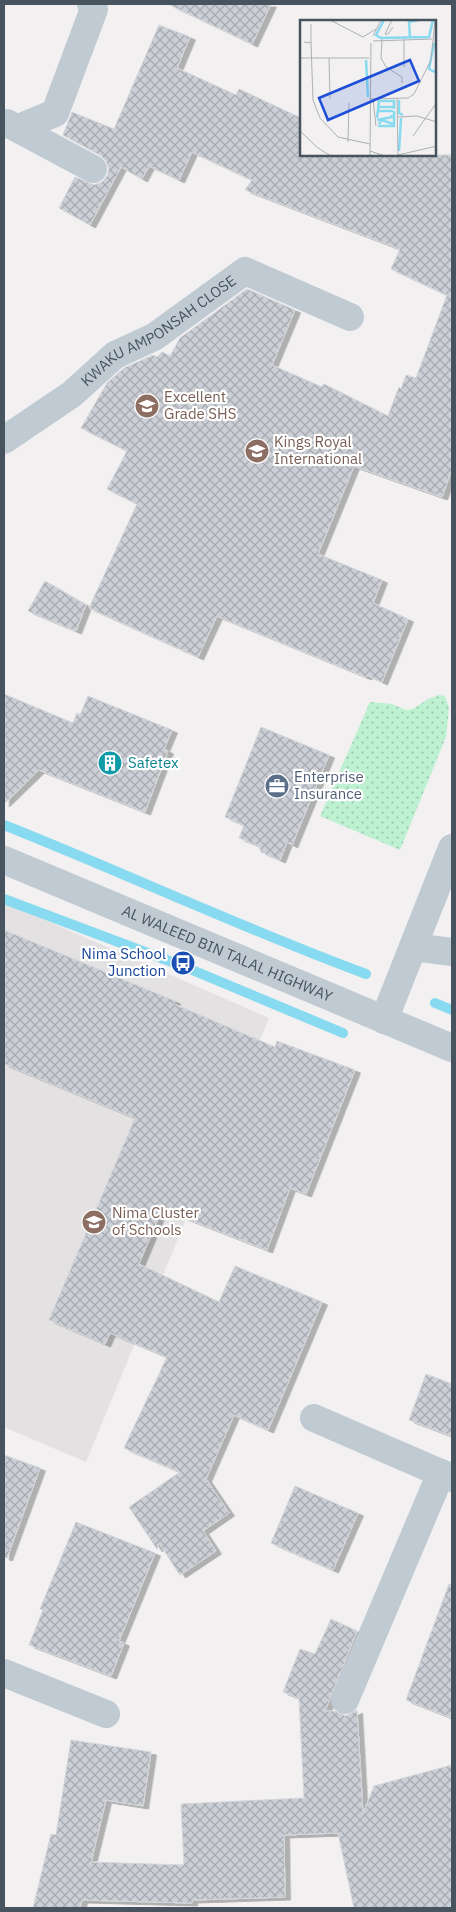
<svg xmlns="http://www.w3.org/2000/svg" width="456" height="1912" viewBox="0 0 456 1912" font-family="'IBM Plex Sans',sans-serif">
<defs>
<pattern id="grass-dots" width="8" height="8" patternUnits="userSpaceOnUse" patternTransform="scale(1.25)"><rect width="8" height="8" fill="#bdf1d1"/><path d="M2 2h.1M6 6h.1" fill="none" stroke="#9bc6ad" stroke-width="1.8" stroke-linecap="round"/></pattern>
<pattern id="building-cross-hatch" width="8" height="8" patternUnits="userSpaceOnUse" patternTransform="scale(1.25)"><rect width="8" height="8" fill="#cccfd5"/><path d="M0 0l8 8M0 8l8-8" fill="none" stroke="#a7abb0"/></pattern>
<filter id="shadow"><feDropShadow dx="5.5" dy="3" stdDeviation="0" flood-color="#0004"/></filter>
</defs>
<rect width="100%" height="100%" fill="#f2f0f0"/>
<path fill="#e3e1e2" d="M4,902L269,1018L86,1462L4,1427Z"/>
<path fill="url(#grass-dots)" d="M439,695L445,696L449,708L446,737L400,850L320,816L370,702L392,704L406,710L413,709L428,699Z"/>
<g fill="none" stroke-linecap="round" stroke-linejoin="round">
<path stroke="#88daf0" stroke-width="10" d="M4,825C125,873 244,929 366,974
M4,899L185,967L343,1033
M435,1003L452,1010"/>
</g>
<path fill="url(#building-cross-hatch)" stroke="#d4d6dc" filter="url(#shadow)" d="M168,4H271L252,44Z
M159,25L190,37L177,68L236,95L239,89L301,118V155H452V469L442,497L354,466L318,554L382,580L373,603L408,619L382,682L367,675L366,677L217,616L198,657L89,608L137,504L107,489L127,451L81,428L107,383L124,368L153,355L157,357L162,352L170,356L180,338L247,289L295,310L272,365L322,387L324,384L388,416L399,387L401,389L406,375L416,378L447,295L391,269L400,249L245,190L252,180L192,152L179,180L149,166L142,179L121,167L90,225L59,208L75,177L94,185L102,182L107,176L109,169L106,161L100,155L63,135L72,112L114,129Z
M45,581L86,605L76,631L28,611Z
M4,694L73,723L77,713L80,715L88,696L172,730L164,749L168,751L145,812L39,770L4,804Z
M261,727L329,755L292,845L287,842L280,860L261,852L259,846L239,838L244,825L225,817Z
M4,930L175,1001L174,1004L275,1047L277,1041L355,1070L306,1194L290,1188L267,1250L162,1209L139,1264L219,1302L235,1266L322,1302L268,1430L234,1415L206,1479L229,1513L203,1531L216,1551L180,1575L159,1543L157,1549L129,1507L180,1472L124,1448L167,1357L110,1333L105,1344L49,1320L135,1118L4,1064Z
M426,1374L452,1384V1436L409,1420Z
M4,1455L40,1468L7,1558L4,1557Z
M295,1486L358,1513L333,1570L271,1543Z
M76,1522L155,1553L119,1641L124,1643L111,1676L29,1645L43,1610L40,1609Z
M449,1584H452V1718L406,1700Z
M331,1619L357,1631L325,1711H334L346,1716L357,1710L363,1814L374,1786L452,1765V1908H354L338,1833L284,1835L285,1897L192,1900V1903L82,1900L80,1908H33L51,1834L56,1835L71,1740L151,1752L143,1806L106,1800L91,1862L184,1865L181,1804L304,1798L299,1698L283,1692L300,1649L315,1654Z"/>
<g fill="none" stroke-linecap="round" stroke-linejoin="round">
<g stroke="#c0cad2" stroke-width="28">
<path d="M7,123L93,169"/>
<path d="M19,128L55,113L94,9L91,4"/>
<path id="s1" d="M4,440L72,394L115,355L154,337L245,271L350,317"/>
<path id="s2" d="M4,860L452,1048"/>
<path d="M413,947L452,952"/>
<path d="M384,1020L452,848"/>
<path d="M314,1418L452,1478"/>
<path d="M4,1673L106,1714"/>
<path d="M345,1700L441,1473"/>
</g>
</g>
<defs>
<symbol id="school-disc" viewBox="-11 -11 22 22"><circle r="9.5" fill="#8d6e63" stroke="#fff"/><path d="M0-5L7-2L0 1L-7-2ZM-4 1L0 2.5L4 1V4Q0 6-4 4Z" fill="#fff"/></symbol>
<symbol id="building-disc" viewBox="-11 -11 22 22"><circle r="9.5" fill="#0f9aa8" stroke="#fff"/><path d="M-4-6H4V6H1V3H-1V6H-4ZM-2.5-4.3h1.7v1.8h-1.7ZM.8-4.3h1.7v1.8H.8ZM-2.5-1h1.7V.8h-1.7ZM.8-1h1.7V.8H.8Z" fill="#fff"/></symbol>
<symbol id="office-disc" viewBox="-11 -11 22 22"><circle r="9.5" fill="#5c6f8a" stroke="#fff"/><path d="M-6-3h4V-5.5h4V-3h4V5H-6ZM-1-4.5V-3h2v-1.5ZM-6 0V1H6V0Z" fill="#fff"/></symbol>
<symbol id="bus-disc" viewBox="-11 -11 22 22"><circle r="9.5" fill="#1a4fb4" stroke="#fff"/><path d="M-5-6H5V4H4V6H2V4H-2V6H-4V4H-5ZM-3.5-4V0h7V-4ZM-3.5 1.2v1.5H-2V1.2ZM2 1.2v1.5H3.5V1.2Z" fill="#fff"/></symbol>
</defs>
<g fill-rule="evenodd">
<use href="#school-disc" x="133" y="392" width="28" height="28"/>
<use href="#school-disc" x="243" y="437" width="28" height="28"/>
<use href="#building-disc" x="96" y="749" width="28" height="28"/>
<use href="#office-disc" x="263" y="772" width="28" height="28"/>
<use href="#bus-disc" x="169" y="949" width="28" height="28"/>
<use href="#school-disc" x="80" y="1208" width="28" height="28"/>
</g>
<g text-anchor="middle" stroke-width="4.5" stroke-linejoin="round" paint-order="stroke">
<g font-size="15" fill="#47535e" stroke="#fff">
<text dy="5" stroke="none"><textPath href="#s1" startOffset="190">KWAKU AMPONSAH CLOSE</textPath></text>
<text dy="5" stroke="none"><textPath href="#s2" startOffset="242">AL WALEED BIN TALAL HIGHWAY</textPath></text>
</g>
<g font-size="15" fill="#785e54" stroke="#fff" text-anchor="start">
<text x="164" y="402">Excellent<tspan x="164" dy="17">Grade SHS</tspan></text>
<text x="274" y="447">Kings Royal<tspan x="274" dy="17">International</tspan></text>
<text x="112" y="1218">Nima Cluster<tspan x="112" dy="17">of Schools</tspan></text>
</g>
<g font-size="15" fill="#0d838f" stroke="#fff" text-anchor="start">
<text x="128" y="768">Safetex</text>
</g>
<g font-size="15" fill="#4e5e75" stroke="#fff" text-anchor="start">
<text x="294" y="782">Enterprise<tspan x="294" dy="17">Insurance</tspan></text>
</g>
<g font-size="15" fill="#164399" stroke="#fff" text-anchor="end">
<text x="166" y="959">Nima School<tspan x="166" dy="17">Junction</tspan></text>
</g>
</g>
<g transform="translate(300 20)">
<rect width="136" height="136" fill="#f2f0f0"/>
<path fill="none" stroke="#88daf0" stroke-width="2.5" d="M84,0L76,15L81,18L129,17L133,0M110,17L109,2L119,0M134,23L129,49L137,53M66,40L68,77M99,80V93L103,95M77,87H93M77,91H93M77,98L79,81H94V89M77,100L92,97L91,95M79,104L82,100L93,104M78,106H94V91M99,131L101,98"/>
<path fill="none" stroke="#aeb1b6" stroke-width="1" d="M30,0L63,17M92,0L85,14H88L93,7M11,4V23M73,16L81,0M63,17L76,9M82,19L81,38L86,47L102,57V63M104,19V47M73,21L132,19M4,22L11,23L13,80L20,98L38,117L70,124M0,38H69M29,38L30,79M97,78L98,136M69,79L108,78L114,74L131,40L135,0M73,79L76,106M98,97L117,96L137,102M0,111L18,128L31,136M113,116L137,82M48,122L49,83M70,131L85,136M98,135L137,126M70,136L71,23"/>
<path fill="#1d4ed8" fill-opacity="0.15" stroke="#1d4ed8" stroke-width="2.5" d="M110,40L119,61L28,100L19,78Z"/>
<rect width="136" height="136" fill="none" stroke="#47535e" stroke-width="2.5"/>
</g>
<rect width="456" height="1912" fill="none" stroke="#47535e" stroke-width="10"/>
</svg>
